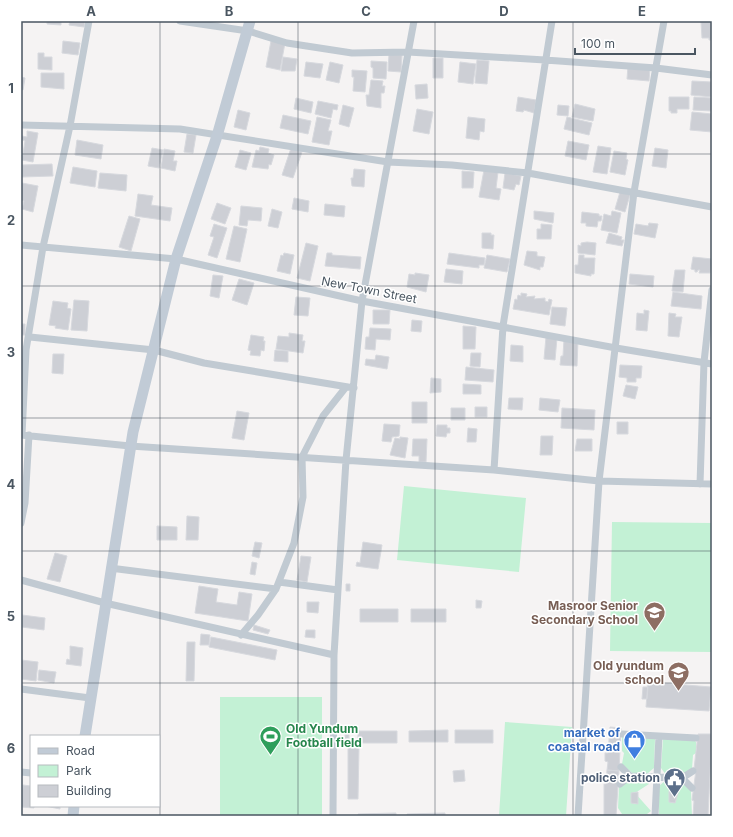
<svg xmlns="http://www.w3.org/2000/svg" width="733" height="837" viewBox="0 0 733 837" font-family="Inter,sans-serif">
<rect width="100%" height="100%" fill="#f5f3f3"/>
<path fill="#c3f1d5" d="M404,486L526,498L519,572L397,560Z
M612,522L712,523L711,652L610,651Z
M220,697H322V816H220Z
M505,722L572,727L566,816H499Z
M622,736L655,739L654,768L648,773H632L622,764L624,753L622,751Z
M663,739L694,740L696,742V753L693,755L692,769L683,776L666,775L661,768Z
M631,778H647L649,784L635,793L651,811L647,814H622L618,808L619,787Z
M666,780L683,781L691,791L692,816L659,814V786Z"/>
<path fill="#cdcfd5" stroke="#d7d9de" d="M47,21H61V25L47,24Z
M66,21H85L84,27L69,25L70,21Z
M701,22H712V40H709V38H702Z
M63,41L80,43L78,55L62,53Z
M271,41L285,43L280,70L266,67Z
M38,53H44V57H52V70L38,69Z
M389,54L402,55L401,72L388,71Z
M283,57L297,59L295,71H281Z
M433,58H443V78H433Z
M477,60L489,61L487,84L475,83Z
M371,61L387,62L386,79L373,78V68L371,67Z
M306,62L323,64L320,78L304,76Z
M330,62L343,65L339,83L326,80Z
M460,62L476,64L473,84L458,82Z
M628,66L650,68L649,81L627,79Z
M352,70L367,71L365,92L353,91L354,77H352Z
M41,73H64V89L41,87Z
M21,77L25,78L23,90H21Z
M371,80L383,81L382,86H385L384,93H381V108L367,106L366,95H369Z
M692,81L712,82V97L691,95Z
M427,84L428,98L416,99L415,85Z
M518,97L536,100L534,113L524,110L523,112L516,111Z
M669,97H689V109H677V113H671V111H669Z
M694,97L712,98V111L693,110Z
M296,98L313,102L311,113L294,109Z
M318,101L338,105L337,110L333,109L331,118L315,114Z
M575,104L595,109L593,121L572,117Z
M343,105L354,108L349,127L339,124Z
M558,105L569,106L568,116L557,115Z
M417,109L433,112L429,134L413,131Z
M238,110L250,113L246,130L234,127Z
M692,112L712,114V132L690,130Z
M283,115L311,121L308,134L280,128Z
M317,117L331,120L328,131H332L329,145L312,142Z
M468,117L485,119L484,132L480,131L479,140L466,138Z
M567,117L592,123L589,135L564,129Z
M27,131L38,133L33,162L22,160L25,141L21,139L22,136L27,137Z
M187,134L196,135L193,153L184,152Z
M77,140L103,145L101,159L75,155Z
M568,141L589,145L586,160L565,156Z
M598,146L611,148L607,174L593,172Z
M260,147L269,149L268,153L274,155L271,165L269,164L268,169L252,167L256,150L259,151Z
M152,148L163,150L159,168L148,166Z
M291,148L302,152L293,178L282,175Z
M655,148L668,150L666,168L652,166Z
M164,149L175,151L173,161H177L175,171L161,168Z
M240,150L251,153L246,170L235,167Z
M614,151L627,153L626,159L628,160L625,175L610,172Z
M52,164L53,176L22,177V165Z
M73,167L97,171L95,187L70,183Z
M354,169L365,170L364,187L352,186L351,178H353Z
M484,170L498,172L496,188L501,189L499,200L479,197Z
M462,171L474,172L473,188H462Z
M100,173L127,175L126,191L98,188Z
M505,173L521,176L519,185L516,184L514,190L503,188Z
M22,183L38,186L33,212L22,209L24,201L21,200Z
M620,192L630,195L625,212L615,209Z
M138,194L153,196L151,205L172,208L170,221L135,216Z
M294,198L309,201L308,212L292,209Z
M217,203L231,208L225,224L211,219Z
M325,204L345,206L344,217L324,215Z
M241,206L262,208L261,221L248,220L247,226L239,225Z
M272,209L282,212L278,228L268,226Z
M534,211L554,213L553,223L534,219Z
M612,211L621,213L617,233L601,230L604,214L611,216Z
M582,212L599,214V216H602L601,221H598L597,227L586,226V223H581Z
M129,216L140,219L131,251L119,247Z
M649,223L658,224L655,238L634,234L636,224L648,226Z
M214,224L227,228L217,258L208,255L214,237L210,236Z
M541,224L552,225L551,239H537V229H541Z
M234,226L247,229L240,262L226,259Z
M482,233H491V235H494L493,249L482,248Z
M609,233L622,237L621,240H624L622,246L606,243Z
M587,242L596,243L595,255L578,253V245L581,246V243Z
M306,243L318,246L310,281L297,278Z
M527,251L537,252V256L545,257L543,267H540V270L524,265Z
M284,253L294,255L290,274L277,271L281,255L283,256Z
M327,253H332V255L361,257L360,269L325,266Z
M449,253L485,258L484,265H479V268L447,264Z
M487,255L510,259L507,272L484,268Z
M579,255H584V258H595L594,274H591V276L575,273V265H578Z
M693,257L712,259L710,273H699L700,270H698L697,272H695V270L691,269Z
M446,269L463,271L462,284L444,282Z
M675,270H685L683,292L672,291Z
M415,273L429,275L426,292L407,287L409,274L415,275Z
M630,274L654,276L653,287L629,284Z
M213,275L223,276L219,298L210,296Z
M239,279L254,283L247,305L232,300Z
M673,292L702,296L701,309L671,306Z
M521,293L527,294L526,297L535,296L534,299L545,298V301L548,302L549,299L552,300L549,315L513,309L515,299L517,300L518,295L521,296Z
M296,297L310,298L308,316L294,315Z
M74,300L89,301L87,331L71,330Z
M53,301L68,303L67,308L71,309L68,330L55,328L56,326L49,325Z
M552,307L567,308L565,326L550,324Z
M373,310H390L389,324H373Z
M644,310L649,311L647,331L636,330L637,313L644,314Z
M669,313L676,314L675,317H682L679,337L668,336Z
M412,320L422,321L421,332L411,331Z
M21,324H25V335H21Z
M463,326L476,327L475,349H463Z
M370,328L391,329L390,340L376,339L375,350L365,349L366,337H369Z
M289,333L303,335L302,341H305L303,353L276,349L278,336L289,337Z
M251,335L264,337L263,341H265L264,351L261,350L260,356L250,355L251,351L248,350Z
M546,337L557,338L555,360L544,359Z
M564,339L578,340L577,366L560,365L561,356H563Z
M511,345L523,346V362L510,361Z
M275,350L288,351V362L274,361Z
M471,353H481L480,367L470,366Z
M53,354H64L63,374L52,373Z
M376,355L389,357L387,369L365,365L366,359L375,360Z
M620,365L642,366L641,378H636V382H627V378L619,377Z
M466,367L494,370L493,382L465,380Z
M431,378L441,379V392L430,393Z
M463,384L481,385V394H463Z
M626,385L638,387L635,399L623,396Z
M509,398H523L522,410L508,409Z
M540,398L560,400L558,412L539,410Z
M412,402H427V423H412Z
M475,407H487V417H475Z
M451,408H465V420H451Z
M562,408L595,410L594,430L561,428Z
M237,411L249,413L244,440L232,438Z
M617,422H628V434H617Z
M384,424L400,425L399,436L392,437L391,442L382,441Z
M437,425H447V428H450V433H447L446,437L436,436Z
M468,428L477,429L476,442H467Z
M541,436H553L552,455H540Z
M400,437L408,438L405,458L390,455L395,438L400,439Z
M413,439H427L426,462H419V456H412Z
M577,439H592V451H575Z
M187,516L199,517L198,540H186Z
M157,526L177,527V540H157Z
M255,542L262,543L259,558L252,556Z
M363,542L382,545L378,569L356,566L357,562L360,563Z
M55,553L67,556L60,582L47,579Z
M301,556L311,557L307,582L297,580Z
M252,562L257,563L255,575L250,574Z
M346,584H350V591H346Z
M199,586L218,589L216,602L237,605L239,592L252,594L248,621L195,613Z
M476,600L482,601L481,608H476Z
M307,602H319L318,613L307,612Z
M360,609H398V622H360Z
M411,609H446V622H411Z
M22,615L45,618L44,630L22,627Z
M254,625L270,630L268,634L253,630Z
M306,630H315V638L305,637Z
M201,634L210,635L209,645H200Z
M211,637L277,650L275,660L209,647Z
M187,642H195L194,681H186Z
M70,646L83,648L81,666L66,664L67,659L70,660Z
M21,660L38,662L36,681L21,679Z
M39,670L56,672L54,683L38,680Z
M648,682L711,687L709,711L646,707Z
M643,687H648L647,699H642Z
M610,727L621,728L619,771L607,770L608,762L605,761V753H608Z
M345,730H349V739H345Z
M448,730V742H409V731Z
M455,730H493V743H455Z
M358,731H397V743H358Z
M698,734H712L708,816H693L694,801L692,800L696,770L694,769Z
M348,747H359L358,799H348Z
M464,770L465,781L454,782L453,771Z
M607,770L619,771L616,816H604V784H606Z
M23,785L31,786V806H34V808L21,807Z
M669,791L678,793L675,803L669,802Z
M638,792V804L631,803V793Z
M45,806H60V809Z
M396,813V816H358V814Z
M445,813V816H407V814Z"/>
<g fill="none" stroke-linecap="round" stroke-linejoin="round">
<path stroke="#c1cad2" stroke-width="7" d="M180,21L248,31L287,43L352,53L408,52L545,60L656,68L712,75
M21,125L180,129L388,162L452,165L528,173L712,207
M21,245L176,259L362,301L616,348L712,364
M30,337L154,350L204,363L354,388
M21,435L130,446L494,470L599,481L712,484
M22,435L26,350L43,247L70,126L89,21
M494,470L503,326L552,21
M700,484L704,362L712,290
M21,523L25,503L29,435
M110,568L276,589
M21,580L105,603L334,655L333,816
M279,582L338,590
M241,635L258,615L276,589L294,543L303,497L302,457L323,416L346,387
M334,655L346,460L362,301L414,21
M21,689L90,698
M622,734L696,738
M621,767L630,776L682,778L693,771
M21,772L31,773
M682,778L692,788
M620,784L630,776
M578,816L599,481L634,192L664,21
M655,816L659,736"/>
<path stroke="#c1cbd6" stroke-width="11" d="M85,736L133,432L176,259L217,136L250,21
M73,816L74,806"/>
</g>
<path fill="none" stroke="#4a5661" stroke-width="1" stroke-opacity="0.55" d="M160,21V816M298,21V816M435,21V816M573,21V816M21,154H712M21,286H712M21,418H712M21,551H712M21,683H712"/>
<defs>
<symbol id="school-pin" viewBox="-11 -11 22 30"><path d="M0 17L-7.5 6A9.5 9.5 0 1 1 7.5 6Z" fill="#8d6e63" stroke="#fff"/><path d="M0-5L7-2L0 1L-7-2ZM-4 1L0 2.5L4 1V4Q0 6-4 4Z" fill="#fff"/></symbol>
<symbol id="stadium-pin" viewBox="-11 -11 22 30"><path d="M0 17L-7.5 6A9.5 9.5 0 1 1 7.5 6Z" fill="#2e9e5b" stroke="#fff"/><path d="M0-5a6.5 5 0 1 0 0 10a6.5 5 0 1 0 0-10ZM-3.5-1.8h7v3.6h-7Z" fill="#fff"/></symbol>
<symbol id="shop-pin" viewBox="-11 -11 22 30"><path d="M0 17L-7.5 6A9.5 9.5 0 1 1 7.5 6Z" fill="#3f7fe0" stroke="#fff"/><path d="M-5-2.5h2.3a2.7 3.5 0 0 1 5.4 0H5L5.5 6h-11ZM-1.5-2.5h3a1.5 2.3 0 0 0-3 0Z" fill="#fff"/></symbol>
<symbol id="civic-pin" viewBox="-11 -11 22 30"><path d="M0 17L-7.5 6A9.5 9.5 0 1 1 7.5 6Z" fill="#5c6f8a" stroke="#fff"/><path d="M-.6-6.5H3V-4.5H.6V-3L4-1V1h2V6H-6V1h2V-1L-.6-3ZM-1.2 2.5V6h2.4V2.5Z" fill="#fff"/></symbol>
</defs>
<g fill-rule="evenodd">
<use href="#school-pin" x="642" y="600" width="25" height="34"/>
<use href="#school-pin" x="666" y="660" width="25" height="34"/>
<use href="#stadium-pin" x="258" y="724" width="25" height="34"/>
<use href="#shop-pin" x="622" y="728" width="25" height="34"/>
<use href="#civic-pin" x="662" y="766" width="25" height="34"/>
</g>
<g text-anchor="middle" stroke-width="3" stroke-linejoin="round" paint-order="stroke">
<g font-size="12" fill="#4a5661" stroke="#fff">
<text transform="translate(369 290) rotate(11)" y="4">New Town Street</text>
</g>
<g font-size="12" font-weight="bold" fill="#785e54" stroke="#fff" text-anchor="end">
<text x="638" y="610">Masroor Senior<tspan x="638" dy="14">Secondary School</tspan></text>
<text x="664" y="670">Old yundum<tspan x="664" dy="14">school</tspan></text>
</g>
<g font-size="12" font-weight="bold" fill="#27864d" stroke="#fff" text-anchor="start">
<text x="286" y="733">Old Yundum<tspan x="286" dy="14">Football field</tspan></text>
</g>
<g font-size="12" font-weight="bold" fill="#366cbe" stroke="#fff" text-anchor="end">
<text x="620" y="737">market of<tspan x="620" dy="14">coastal road</tspan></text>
</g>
<g font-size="12" font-weight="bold" fill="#4e5e75" stroke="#fff" text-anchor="end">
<text x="660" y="782">police station</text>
</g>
</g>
<rect width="733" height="837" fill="none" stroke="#ffffff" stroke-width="44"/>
<rect x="30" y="735" width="130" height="72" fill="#ffffff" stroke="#b7bbc0"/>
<rect x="38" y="748" width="20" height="6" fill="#c1cbd6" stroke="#b7bbc0"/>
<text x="66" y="755" font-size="12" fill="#4a5661">Road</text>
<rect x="38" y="765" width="20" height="12" fill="#c3f1d5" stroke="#b7bbc0"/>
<text x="66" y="775" font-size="12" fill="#4a5661">Park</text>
<rect x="38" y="785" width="20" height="12" fill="#cdcfd5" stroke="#b7bbc0"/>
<text x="66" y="795" font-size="12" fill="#4a5661">Building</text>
<path d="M575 48v6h120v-6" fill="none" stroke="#4a5661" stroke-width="2"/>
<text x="581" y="48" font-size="12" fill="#4a5661" stroke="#ffffff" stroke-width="3" paint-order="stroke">100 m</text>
<rect x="22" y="22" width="689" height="793" fill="none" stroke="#4a5661" stroke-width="1.5"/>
<g font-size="13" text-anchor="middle" font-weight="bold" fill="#4a5661">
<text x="91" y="16">A</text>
<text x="229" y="16">B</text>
<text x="366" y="16">C</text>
<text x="504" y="16">D</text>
<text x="642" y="16">E</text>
<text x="11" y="93">1</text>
<text x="11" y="225">2</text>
<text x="11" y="357">3</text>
<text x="11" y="489">4</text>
<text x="11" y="621">5</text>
<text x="11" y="753">6</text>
</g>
</svg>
